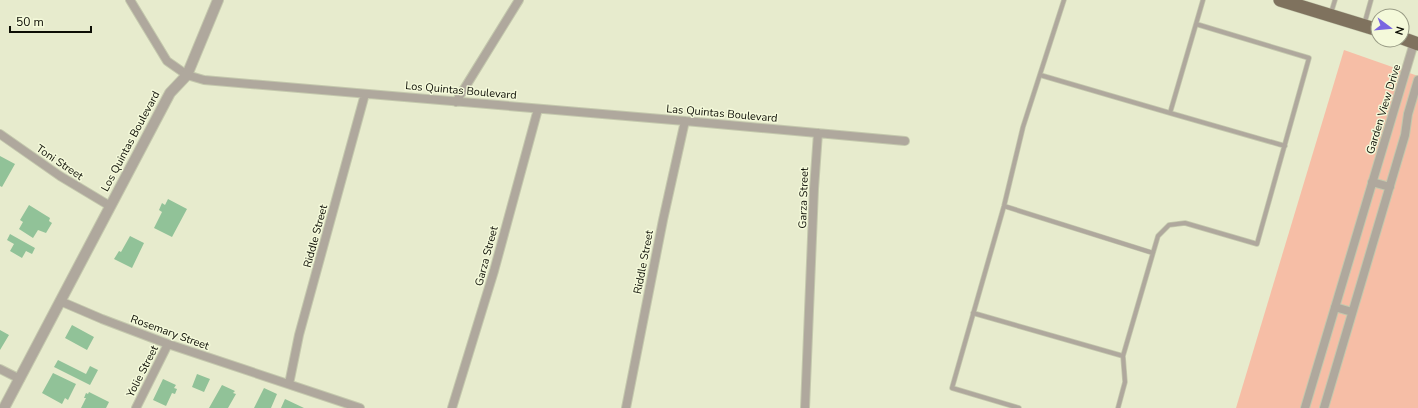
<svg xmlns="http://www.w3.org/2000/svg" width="1418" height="408" viewBox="0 0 1418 408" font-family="'Nunito Sans',sans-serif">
<rect width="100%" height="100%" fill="#e7ebcd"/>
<path fill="#f6bea6" d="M1344,50L1418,76V408H1236Z"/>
<path fill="#91c298" d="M0,156L15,164L2,187L0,186Z
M168,199L187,209L172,237L154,228L162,212L159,210L162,203L165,205Z
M29,205L50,218L49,221L52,223L46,233L38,230L33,238L19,229L23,222L20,220Z
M10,234L35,248L32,254L26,251L22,258L10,251L14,244L7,240Z
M130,236L144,243L132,268L114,259L119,251L121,252Z
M72,325L94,337L87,350L65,338Z
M0,330L9,335L0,350Z
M58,360L86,374L90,366L98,370L90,385L54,367Z
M53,373L76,384L68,400L65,398L62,404L42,393Z
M197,374L210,379L204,392L192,387Z
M163,379L176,385L174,388L177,389L175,394L172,393L166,406L153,400Z
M222,385L235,391L233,393L236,394L228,408H209Z
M264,388L277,394L271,408H254Z
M89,392L109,402L106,408H81L86,398H84L86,393L88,394Z
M285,399L304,408H281Z"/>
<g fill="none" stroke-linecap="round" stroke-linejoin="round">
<defs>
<path id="service" d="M1331,13L1335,0
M1196,24L1170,113L1285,146
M1364,25L1371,0
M1040,75L1170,113
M1004,206L1153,253L1123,356L1125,382L1118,408
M1153,253L1158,236L1169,225L1185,223L1257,244L1309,58L1196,24L1203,0
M973,313L1123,356
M1019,408L952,388L1004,206L1023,127L1064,0"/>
<path id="minor" d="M130,0L167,61L187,75L204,80L685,121L905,141
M456,102L519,0
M0,134L60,176L110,206
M1372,182L1390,187
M60,301L102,319L168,344L360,408
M1335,307L1352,312
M0,369L20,379
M289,384L299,335L365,94
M136,408L168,344
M452,408L494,271L538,109
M626,408L663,220L685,121
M805,408L814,189L818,133
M1305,408L1414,43
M1324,408L1405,135L1408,114L1418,80"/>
<path id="tertiary" d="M4,408L170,93L187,75L218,0"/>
<path id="primary" d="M1280,0L1378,30
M1402,38L1418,44"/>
</defs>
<use href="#service" stroke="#c4c8ad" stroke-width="5.5"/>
<use href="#minor" stroke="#c4c8ad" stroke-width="10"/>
<use href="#tertiary" stroke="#c4c8ad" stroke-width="12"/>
<use href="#primary" stroke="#c4c8ad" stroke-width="14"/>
<use href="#service" stroke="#afa89d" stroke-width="4"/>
<use href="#minor" stroke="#afa89d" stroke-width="8"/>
<use href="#tertiary" stroke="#afa89d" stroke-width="10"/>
<use href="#primary" stroke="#7f725e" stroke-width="13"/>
</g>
<g text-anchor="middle" stroke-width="3" stroke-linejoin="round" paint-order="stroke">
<g font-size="11" fill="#0d0e05" stroke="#f4f9da">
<text transform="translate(461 90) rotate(5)" y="4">Los Quintas Boulevard</text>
<text transform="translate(1383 109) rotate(-73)" y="4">Garden View Drive</text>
<text transform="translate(722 113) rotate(5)" y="4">Las Quintas Boulevard</text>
<text transform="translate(130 141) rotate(-62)" y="4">Los Quintas Boulevard</text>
<text transform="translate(60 162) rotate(34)" y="4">Toni Street</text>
<text transform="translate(803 198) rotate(-88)" y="4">Garza Street</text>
<text transform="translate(315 236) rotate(-75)" y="4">Riddle Street</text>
<text transform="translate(486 256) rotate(-75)" y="4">Garza Street</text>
<text transform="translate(643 262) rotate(-79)" y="4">Riddle Street</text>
<text transform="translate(170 332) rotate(20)" y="4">Rosemary Street</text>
<text transform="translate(142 371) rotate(-63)" y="4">Yolie Street</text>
</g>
</g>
<g transform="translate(1390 28) rotate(106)"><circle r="19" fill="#f4f9da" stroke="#989b85"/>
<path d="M0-3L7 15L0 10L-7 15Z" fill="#7a66e1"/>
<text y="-6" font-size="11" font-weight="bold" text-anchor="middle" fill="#0d0e05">N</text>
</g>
<path d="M10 26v6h81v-6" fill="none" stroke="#0d0e05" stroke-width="2"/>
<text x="16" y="26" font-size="12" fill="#0d0e05" stroke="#f4f9da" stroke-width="3" paint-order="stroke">50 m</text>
</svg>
